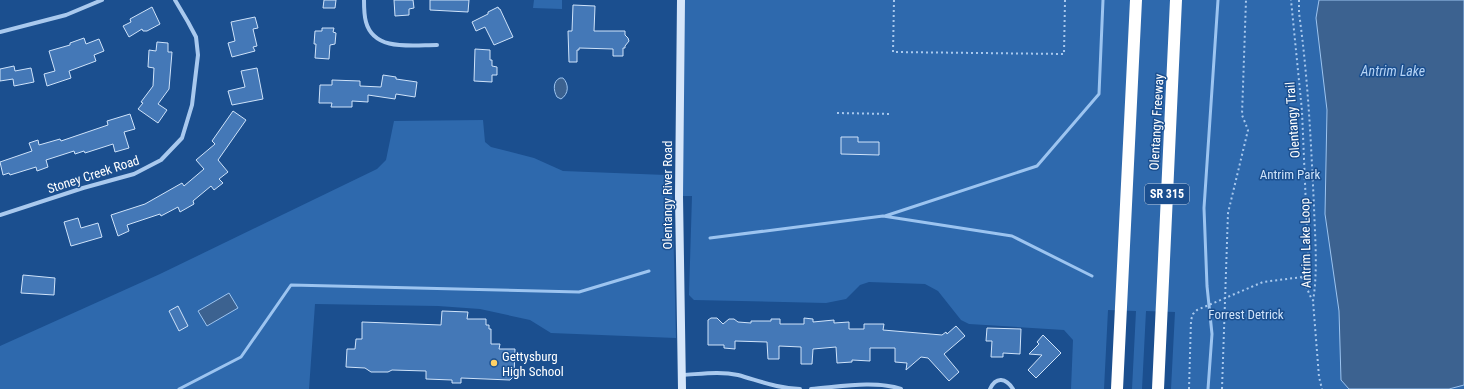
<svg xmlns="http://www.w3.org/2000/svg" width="1464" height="389" viewBox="0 0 1464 389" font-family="'Roboto Condensed',sans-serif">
<rect width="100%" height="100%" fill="#1b4f8f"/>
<path fill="#2e69ad" d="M534,0H562V9L533,8Z
M681,0H1464V389H1171L1175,312L1146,311L1142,389H1132L1136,311L1108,310L1104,389H1071L1073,340L1064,330L969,324L961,320L938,291L925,284L869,282L860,285L846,299L826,303L694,300L689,295L692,196H679Z
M483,120L485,142L491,147L534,158L563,171L666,175L672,182L676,338L551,333L530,320L480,309L438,306L315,304L309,389H0V346L160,274L377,169L386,160L394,121Z"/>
<path fill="#3c6290" stroke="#9cc4f0" d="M1319,0H1464V385L1449,389H1349L1341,380L1339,311L1325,214L1327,110L1316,18Z
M560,78H563C569,84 569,94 561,99L557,97C553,90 553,81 560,78Z
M229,293L238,308L207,326L198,311Z"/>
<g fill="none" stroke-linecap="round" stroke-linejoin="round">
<path stroke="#9cc4f0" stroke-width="3" d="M885,216L1037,166L1099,94L1103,0
M710,238L883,216L1012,236L1092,276
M179,389L241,357L291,285L579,292L649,271
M1208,389L1212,334L1207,286L1204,208L1218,0"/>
</g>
<path fill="#4478b7" stroke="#cfe3fa" d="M324,0H336L335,8H323Z
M394,0H413L414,8L409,9V15L395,16Z
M430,0H469L468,12L430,10Z
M573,5L595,6L594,31H625V35L628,38L629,41L625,46V48H623V56H613V49L579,48V50H577V62H569L568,31H572Z
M152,7L160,24L147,31H143L142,29L129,37L123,26L131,22L130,19Z
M498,7L499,9H500L513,37L494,45L485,27L476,31L472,22L488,14V12Z
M255,17L258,28L253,29L257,46L253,47L255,51L232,57L228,43L235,41L231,22Z
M322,28H334L333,32L336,33L335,44L330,45L329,59L315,58L316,44H314L315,31H322Z
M84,38L86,44L99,39L104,51L94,55L96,61L69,71L71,78L47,86L44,74L55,71L49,51L70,45V43Z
M157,42L168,43V52H172L169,89L158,104L167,110L158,123L138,109L143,103L141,102L153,86L154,68L148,67L149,50L156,51Z
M475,49L490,50V60H492V66L497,67V75H492V82L474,81Z
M14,66L15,71L31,68L34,82L14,86L13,79L0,81V69Z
M257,68L263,99L232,105L228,91L245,87L241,71Z
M383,75L396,77V79L417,82L415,97L396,94L395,99L368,95V102L352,101V107H331L332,103H319L320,85H332V80L360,81V86L381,87Z
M233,111L246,120L218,160L228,172L219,179L223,183L214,190L211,186L193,201L194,204L180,212L178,207L161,216L160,214L127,225L129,231L118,236L111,215L145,204L182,183L184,186L204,169L196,160L215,144L212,141Z
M130,114L135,129L124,132L129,148L115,152L113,144L85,153L84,151L75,154L74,151L46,160L48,167L37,171L36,167L10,175L9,173L3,175L0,162L32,151L29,143L38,140L39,145L60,139L61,141L108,125L107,121Z
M841,137H858V142H879V155L841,154Z
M78,218L81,228L98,223L102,237L71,246L64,222Z
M23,275L55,278L54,295L21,293Z
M178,306L188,326L179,331L169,311Z
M442,311L468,312L467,319H486V325H489V329H491V344H500L499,349H515L514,376L510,380L461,378V383H452V380L426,379V371L392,370L388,372H371L365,368L346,367L347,349H355L356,339H362V322L441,325Z
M711,318H717L723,324L729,319H734L738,322L751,323V321H771V319H780V324H804V318L813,319V322L834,320V323L849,322V329H864V324H884L883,330L942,335L946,332L947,334L956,326L965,336L944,354L959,372L949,381L928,358L921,357L906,370L907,363L895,362V348H870V361L852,360V362L837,363L836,347L813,349L812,364H801V347L779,346V359H768L767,342L735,341V349L724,348V345H708V320Z
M987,328L1021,329L1020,354L1003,353V357H991L992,341H986Z
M1043,335L1061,353L1036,378L1028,370L1042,355L1029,354L1039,344L1037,342Z"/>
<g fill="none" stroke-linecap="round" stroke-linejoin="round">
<path stroke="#a9c9ee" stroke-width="2" stroke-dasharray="2 3" stroke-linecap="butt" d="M894,0L893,52L1064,54L1065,0
M1299,0V13C1308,77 1311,142 1314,207C1315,238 1318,271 1313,301L1319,377L1322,389
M837,113L892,114
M1302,277L1312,300
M1189,389L1191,320L1193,314L1197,310L1263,282L1302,277L1308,254L1302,111L1291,0
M1222,389L1228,213L1248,130L1242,115L1246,0"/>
<path stroke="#a9c9ee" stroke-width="4" d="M364,0C364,7 364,15 366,22C374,52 413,45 437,45
M0,32L66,15L102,0
M0,215L83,188L134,174L161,160L182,138L192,105L198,55L196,37L188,22L175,0
M682,375C701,374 720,371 738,375C760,381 776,388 800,389
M811,389C838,387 875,380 901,389
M990,389C996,376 1006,378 1013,389"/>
<path stroke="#d6e6fa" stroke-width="8" d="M681,0L679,196L682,389"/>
<path stroke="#fff" stroke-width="12" d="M1117,389L1136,0
M1158,389L1176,0"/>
</g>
<circle fill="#ffd166" stroke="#1b4f8f" stroke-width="1.5" cx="494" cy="363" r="4"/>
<g text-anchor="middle" stroke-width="3" stroke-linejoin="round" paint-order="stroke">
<rect fill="#1b4f8f" stroke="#bbcadd" stroke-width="1" x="1145" y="184" width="44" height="20" rx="3"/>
<g font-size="12" font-weight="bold" fill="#fff">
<text x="1167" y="198">SR 315</text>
</g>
<g font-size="13" fill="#fff" stroke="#1b4f8f">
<text transform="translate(1292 120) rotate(-94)" y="5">Olentangy Trail</text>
<text transform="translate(1156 122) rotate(-87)" y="5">Olentangy Freeway</text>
<text transform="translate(93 174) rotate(-18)" y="5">Stoney Creek Road</text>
<text transform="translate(667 195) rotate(-90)" y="5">Olentangy River Road</text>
<text transform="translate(1305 243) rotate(-91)" y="5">Antrim Lake Loop</text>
</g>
<g font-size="13" fill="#cfe3fa" stroke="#1b4f8f">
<text x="1290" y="179">Antrim Park</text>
<text x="1246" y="319">Forrest Detrick</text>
</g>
<g font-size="13" fill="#fff" stroke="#1b4f8f" text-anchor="start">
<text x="502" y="361">Gettysburg<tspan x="502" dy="15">High School</tspan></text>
</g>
<g font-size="14" font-style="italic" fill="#b5d3f5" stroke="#1b4f8f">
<text x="1393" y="76">Antrim Lake</text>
</g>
</g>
</svg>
